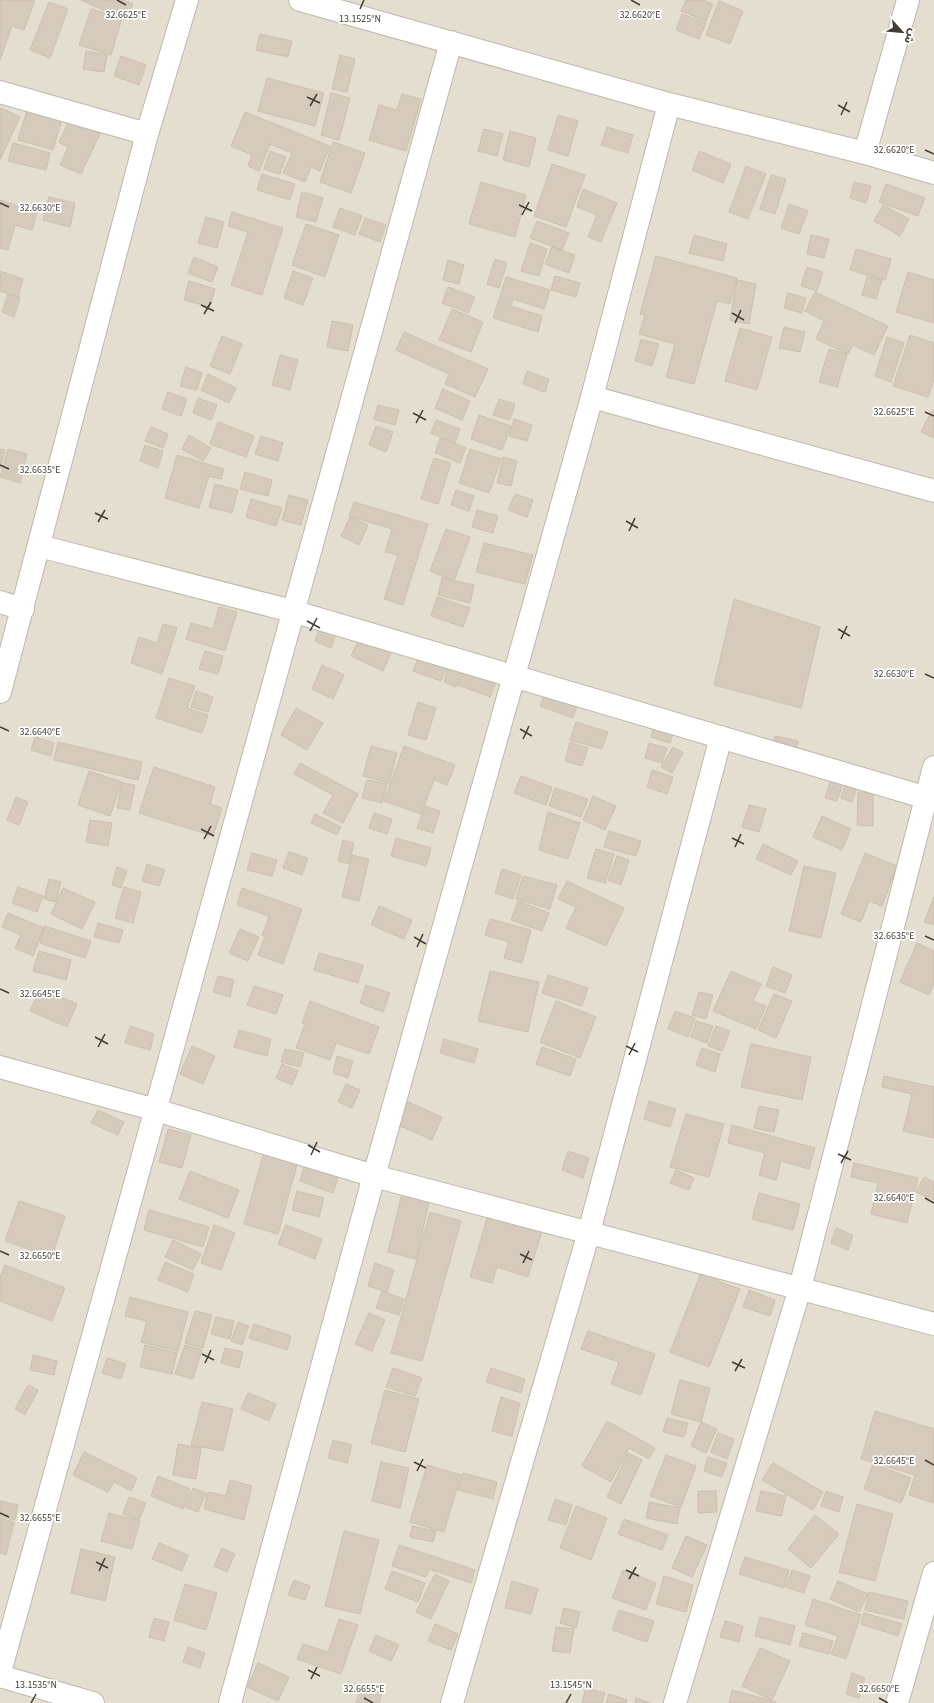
<svg xmlns="http://www.w3.org/2000/svg" width="934" height="1703" viewBox="0 0 934 1703" font-family="'Source Sans 3','Noto Sans Arabic',sans-serif">
<rect width="100%" height="100%" fill="#f1ece3"/>
<path fill="#e4ded1" d="M0,0H934V1703H0Z"/>
<path fill="#d5cabc" stroke="#ccbfac" d="M0,0H35L24,30L12,26L0,60Z
M81,0H124L133,4L126,20Z
M686,0H703L713,4L706,21L681,11Z
M719,1L743,11L730,44L706,35Z
M49,2L68,9L50,58L30,50Z
M91,9L122,18L111,55L79,45Z
M682,14L706,23L699,39L676,30Z
M260,34L292,41L288,57L256,50Z
M86,51L107,55L104,72L83,69Z
M340,55L355,59L347,92L332,89Z
M121,56L146,65L139,85L114,76Z
M267,78L324,93L315,126L258,111Z
M331,93L350,98L339,140L321,135Z
M402,94L421,99L406,151L369,140L379,105L397,110Z
M31,98L65,109L53,150L18,140Z
M76,107L106,121L81,174L60,165L68,147L59,142Z
M1,108L20,117L0,160V111Z
M245,112L330,146L320,171L311,167L305,182L283,173L292,153L270,144L259,171L248,166L252,155L231,146Z
M558,115L578,121L568,156L548,150Z
M607,127L633,135L628,153L601,145Z
M484,129L503,134L497,156L478,151Z
M510,131L536,138L529,167L503,160Z
M333,142L365,153L351,193L320,182Z
M13,143L50,153L46,170L8,161Z
M270,151L286,157L280,174L264,169Z
M699,151L731,164L723,183L692,170Z
M552,164L585,175L566,227L534,216Z
M746,166L766,174L748,219L729,212Z
M262,174L295,184L290,200L257,190Z
M771,175L786,179L775,214L760,209Z
M481,182L526,195L515,237L469,224Z
M854,182L871,186L866,203L850,198Z
M886,184L925,198L918,216L879,202Z
M583,189L617,203L601,242L588,237L597,215L577,207Z
M302,192L323,198L316,222L296,217Z
M49,197L75,203L70,227L43,220Z
M0,200L37,212L32,230L15,225L8,250L0,248Z
M789,204L808,211L799,234L781,228Z
M883,205L909,219L900,236L874,221Z
M340,208L362,216L355,235L333,227Z
M232,212L283,228L262,295L231,285L248,232L228,226Z
M206,217L224,222L217,248L198,243Z
M365,218L386,225L380,242L359,234Z
M537,221L569,233L562,250L530,238Z
M306,224L339,235L325,277L292,265Z
M694,235L727,244L723,261L689,253Z
M811,235L829,239L824,258L807,254Z
M530,243L547,249L539,276L521,271Z
M552,247L575,255L569,273L545,264Z
M856,249L891,259L885,280L850,270Z
M656,256L737,278L730,304L717,301L694,384L666,377L675,344L639,334L645,315L640,314Z
M194,257L218,267L212,282L188,273Z
M495,259L507,263L499,288L487,284Z
M448,260L464,265L459,284L443,280Z
M807,267L823,272L817,291L801,286Z
M0,271L23,279L18,297L0,291Z
M293,271L313,278L303,305L284,298Z
M908,272L934,280V323L896,312Z
M555,276L580,283L576,297L551,290Z
M506,277L550,290L544,309L513,299L511,306L542,316L538,332L493,318Z
M867,277L882,280L876,299L862,295Z
M737,280L756,284L749,324L730,320Z
M189,281L215,289L210,307L184,300Z
M448,287L475,297L468,313L442,303Z
M815,292L888,326L874,355L853,345L848,354L816,339L824,321L805,311Z
M788,293L806,298L802,313L784,308Z
M8,294L20,298L14,317L2,312Z
M452,309L483,322L471,352L439,340Z
M332,321L353,325L348,351L327,347Z
M784,327L805,332L800,352L779,348Z
M740,328L772,337L757,390L725,381Z
M404,332L488,369L475,397L445,384L449,374L396,350Z
M910,335L934,343V380L928,397L893,386Z
M222,336L242,344L230,374L210,366Z
M887,337L904,343L891,382L875,376Z
M641,339L659,344L652,366L635,361Z
M829,349L847,354L837,387L819,382Z
M280,355L298,360L290,390L272,385Z
M186,367L202,373L197,390L180,386Z
M527,371L549,379L545,392L523,384Z
M208,374L236,388L229,403L201,390Z
M443,389L470,401L462,420L435,408Z
M168,392L187,399L181,416L162,409Z
M198,398L217,405L211,420L193,413Z
M499,399L515,404L510,420L493,415Z
M378,405L399,410L395,425L374,419Z
M932,410L934,411V438L921,432Z
M479,415L511,426L502,450L471,439Z
M514,419L532,425L527,441L509,436Z
M436,420L460,429L455,443L431,433Z
M218,422L254,436L246,457L210,444Z
M376,426L393,432L386,452L369,445Z
M151,427L168,434L163,448L145,441Z
M189,435L211,448L203,461L182,449Z
M261,436L283,443L278,461L255,454Z
M440,438L466,448L460,463L435,453Z
M145,445L163,451L158,468L140,461Z
M0,449L5,450L0,469Z
M8,449L27,454L20,483L0,477Z
M470,449L501,459L489,493L459,483Z
M177,455L224,469L221,479L209,476L199,508L165,498Z
M503,457L517,461L511,486L497,483Z
M434,458L451,463L438,504L421,499Z
M245,472L272,480L268,496L240,489Z
M215,484L238,490L232,513L209,507Z
M456,490L474,496L469,511L451,505Z
M515,494L533,500L527,517L508,510Z
M289,495L308,500L301,525L282,520Z
M251,499L282,508L276,526L246,517Z
M354,502L428,524L403,605L384,599L398,555L385,552L392,529L349,516Z
M477,510L498,516L493,533L472,527Z
M350,517L368,525L359,545L341,536Z
M446,529L470,537L454,581L430,571Z
M484,543L533,555L525,584L476,572Z
M442,578L474,585L470,603L438,595Z
M437,597L470,608L463,627L431,616Z
M734,599L820,627L801,708L714,685Z
M219,607L237,612L225,651L186,639L191,623L213,629Z
M322,621L338,627L331,648L315,641Z
M163,624L177,628L162,674L131,663L139,637L157,643Z
M362,632L394,646L383,671L351,656Z
M205,651L223,656L218,674L199,669Z
M419,655L447,665L441,681L413,671Z
M449,664L462,668L456,687L444,682Z
M322,665L344,675L333,699L312,689Z
M465,667L497,679L490,697L458,685Z
M169,678L195,686L187,708L208,715L202,733L156,718Z
M547,688L579,699L573,718L540,706Z
M196,691L213,697L208,712L191,707Z
M418,702L436,708L426,740L408,735Z
M296,708L323,723L307,750L281,735Z
M656,718L676,724L670,743L651,737Z
M576,722L608,732L602,749L570,740Z
M775,736L798,741L794,758L772,753Z
M35,737L54,743L51,756L31,750Z
M58,742L142,762L138,780L54,760Z
M570,742L588,748L582,766L565,761Z
M649,743L667,748L662,763L645,758Z
M371,746L397,753L389,783L363,776Z
M404,746L455,765L447,785L434,780L421,814L384,801Z
M673,747L683,753L672,773L661,767Z
M300,763L358,794L343,823L323,813L333,795L294,774Z
M154,767L215,787L210,804L222,808L213,836L139,813Z
M652,770L673,777L667,794L647,787Z
M89,771L122,782L110,816L78,805Z
M833,774L845,778L837,801L825,798Z
M521,776L552,787L546,805L514,793Z
M848,777L859,781L852,802L841,798Z
M367,780L387,784L382,803L362,798Z
M122,783L135,785L130,810L117,808Z
M555,788L588,799L581,817L549,806Z
M858,792H873V826L857,825Z
M593,796L616,806L605,830L583,820Z
M16,797L28,802L19,825L7,820Z
M749,805L766,809L759,832L742,827Z
M425,806L440,811L433,833L417,828Z
M548,812L580,823L568,859L539,850Z
M374,813L392,819L387,834L369,828Z
M315,814L341,827L337,835L311,823Z
M822,816L851,829L842,850L813,837Z
M90,820L112,823L108,846L86,842Z
M609,831L641,841L636,856L604,847Z
M396,838L431,848L426,866L391,856Z
M343,840L354,843L349,864L338,861Z
M763,844L798,861L791,875L756,859Z
M596,849L614,854L605,883L587,878Z
M289,852L308,858L302,875L283,868Z
M252,853L277,860L272,876L247,870Z
M865,853L897,866L882,906L869,901L861,922L841,914Z
M352,855L369,859L359,901L342,897Z
M617,856L629,860L621,885L608,880Z
M147,864L165,870L159,886L142,881Z
M804,866L836,873L821,938L789,931Z
M117,867L127,871L121,888L112,885Z
M502,869L521,875L513,899L495,893Z
M523,876L557,885L550,909L516,899Z
M49,879L61,882L56,902L44,899Z
M567,881L624,908L606,946L566,928L576,907L558,899Z
M18,887L43,896L37,912L12,903Z
M124,887L141,892L133,923L115,918Z
M63,888L95,902L82,929L51,914Z
M242,888L302,909L283,964L258,955L265,936H262L269,916L237,905Z
M934,897V925L924,922Z
M518,901L549,913L542,931L511,920Z
M379,906L412,920L404,939L371,925Z
M8,913L44,928L33,956L15,948L21,935L2,927Z
M490,919L531,930L522,963L504,958L509,942L485,935Z
M98,923L123,930L119,943L94,937Z
M45,926L91,941L85,958L40,943Z
M240,929L259,937L248,961L229,953Z
M917,943L934,951V983L929,995L900,982Z
M39,951L71,960L66,980L33,971Z
M319,953L363,965L358,983L314,970Z
M773,967L792,975L785,993L766,986Z
M490,971L539,982L528,1032L478,1021Z
M731,971L761,984L753,1001L766,1006L756,1029L713,1011Z
M548,975L588,988L582,1006L542,993Z
M218,976L234,980L230,997L213,992Z
M366,985L390,993L383,1012L360,1003Z
M254,986L283,995L276,1014L247,1005Z
M40,988L77,1004L67,1027L30,1011Z
M699,992L713,995L706,1019L692,1015Z
M774,994L792,1001L776,1038L758,1030Z
M310,1001L379,1027L369,1054L336,1043L330,1060L296,1048L305,1024L302,1023Z
M556,1001L596,1017L580,1058L540,1042Z
M675,1011L695,1018L688,1037L668,1029Z
M696,1021L713,1026L707,1043L691,1037Z
M130,1026L154,1034L150,1050L125,1043Z
M716,1026L730,1031L722,1051L708,1046Z
M239,1030L271,1039L267,1056L234,1047Z
M444,1039L478,1049L474,1063L440,1053Z
M751,1044L811,1057L802,1100L741,1087Z
M192,1046L215,1056L203,1084L180,1074Z
M542,1047L576,1059L570,1076L536,1064Z
M702,1048L720,1054L715,1072L696,1065Z
M285,1049L304,1053L300,1067L281,1062Z
M337,1056L353,1061L348,1078L333,1073Z
M282,1064L298,1071L292,1085L276,1078Z
M884,1076L934,1087V1138L903,1131L912,1094L882,1087Z
M346,1084L360,1090L352,1108L338,1102Z
M649,1101L676,1109L670,1127L644,1119Z
M408,1102L442,1117L432,1140L398,1125Z
M759,1106L779,1110L774,1132L754,1128Z
M98,1110L124,1122L118,1135L91,1123Z
M686,1114L724,1124L709,1177L670,1167Z
M732,1125L815,1148L809,1169L781,1161L776,1180L759,1175L765,1153L728,1143Z
M168,1129L191,1135L182,1168L159,1162Z
M568,1151L589,1158L583,1178L562,1170Z
M264,1152L298,1161L278,1234L244,1224Z
M306,1160L340,1171L333,1193L300,1181Z
M854,1163L918,1178L907,1223L871,1214L878,1183L851,1177Z
M676,1170L694,1178L689,1190L670,1183Z
M190,1171L239,1190L228,1218L179,1199Z
M924,1177L934,1182V1200L916,1192Z
M403,1189L431,1195L416,1259L388,1252Z
M297,1191L324,1198L319,1217L292,1210Z
M759,1193L800,1204L793,1230L752,1219Z
M19,1201L65,1216L52,1257L5,1241Z
M149,1210L209,1227L203,1247L144,1230Z
M430,1212L461,1221L422,1361L391,1353Z
M488,1215L542,1231L528,1277L497,1267L492,1283L470,1277Z
M214,1225L235,1233L221,1270L201,1263Z
M286,1225L322,1239L315,1259L278,1244Z
M836,1228L853,1235L848,1250L831,1243Z
M173,1240L201,1254L193,1270L165,1257Z
M165,1262L194,1274L188,1292L158,1280Z
M375,1263L394,1270L387,1292L368,1286Z
M5,1265L65,1288L52,1321L0,1301V1277Z
M703,1268L719,1275L717,1281L740,1289L709,1367L670,1352Z
M749,1290L775,1300L770,1316L743,1307Z
M382,1291L404,1299L399,1315L376,1308Z
M130,1297L188,1312L178,1351L141,1342L147,1321L125,1316Z
M195,1311L212,1315L203,1348L185,1343Z
M369,1313L385,1320L372,1351L355,1344Z
M216,1317L234,1321L230,1339L211,1334Z
M238,1322L249,1326L242,1345L231,1341Z
M254,1324L291,1336L287,1350L249,1338Z
M588,1331L655,1354L641,1395L611,1384L619,1362L581,1349Z
M145,1345L177,1353L172,1374L140,1367Z
M185,1345L202,1350L193,1379L175,1374Z
M225,1348L243,1352L239,1368L221,1363Z
M33,1355L57,1361L54,1375L30,1370Z
M107,1358L126,1364L121,1379L102,1373Z
M393,1368L422,1378L415,1396L386,1387Z
M491,1368L525,1379L521,1393L486,1382Z
M680,1380L710,1388L701,1422L671,1414Z
M28,1385L38,1390L25,1415L15,1409Z
M385,1390L419,1399L405,1452L371,1443Z
M248,1393L276,1404L269,1421L241,1409Z
M501,1397L520,1403L512,1436L492,1431Z
M202,1402L233,1409L223,1451L191,1445Z
M875,1411L934,1429V1503L909,1495L915,1475L861,1459Z
M667,1418L688,1423L684,1437L663,1432Z
M607,1421L655,1448L649,1459L629,1448L611,1482L582,1466Z
M701,1422L717,1429L706,1453L691,1446Z
M718,1433L734,1439L727,1459L711,1452Z
M333,1440L352,1445L347,1463L328,1458Z
M178,1444L201,1448L196,1479L173,1475Z
M84,1452L137,1478L131,1491L114,1482L108,1492L73,1475Z
M628,1453L642,1460L621,1504L607,1497Z
M666,1455L696,1466L681,1507L650,1496Z
M708,1457L727,1463L722,1477L704,1471Z
M381,1462L409,1468L400,1508L372,1501Z
M773,1463L823,1492L813,1510L762,1480Z
M873,1464L911,1478L901,1503L864,1489Z
M427,1465L461,1475L444,1532L410,1522Z
M463,1473L497,1482L493,1499L458,1490Z
M158,1476L190,1489L183,1509L151,1496Z
M230,1480L252,1486L244,1520L204,1509L208,1492L226,1496Z
M193,1488L206,1493L198,1512L185,1507Z
M698,1491H716L717,1512L698,1513Z
M761,1491L786,1496L781,1516L756,1511Z
M826,1491L843,1497L839,1512L821,1506Z
M129,1497L146,1503L139,1520L123,1514Z
M555,1499L572,1505L566,1525L548,1520Z
M0,1501L18,1505L15,1520L0,1516Z
M649,1502L680,1508L677,1524L646,1518Z
M857,1504L893,1514L875,1581L839,1572Z
M576,1506L607,1518L591,1560L560,1548Z
M109,1513L140,1521L132,1549L101,1541Z
M815,1515L839,1534L811,1568L788,1549Z
M0,1518L14,1522L6,1555L0,1553Z
M624,1519L668,1535L662,1550L618,1534Z
M412,1526L436,1531L433,1542L410,1537Z
M344,1531L379,1540L360,1614L325,1606Z
M686,1536L707,1545L692,1577L672,1568Z
M159,1543L188,1555L182,1571L152,1559Z
M399,1545L475,1570L471,1583L429,1569L426,1577L392,1566Z
M222,1548L235,1554L227,1572L214,1566Z
M81,1549L115,1557L105,1601L71,1593Z
M745,1557L789,1570L784,1588L739,1574Z
M623,1570L656,1583L646,1610L612,1598Z
M792,1570L810,1576L804,1593L786,1587Z
M392,1571L425,1583L418,1602L385,1589Z
M435,1574L449,1581L431,1619L416,1612Z
M664,1576L693,1585L686,1612L656,1604Z
M294,1580L310,1586L305,1600L288,1595Z
M512,1581L538,1589L531,1614L505,1608Z
M838,1581L868,1594L859,1612L830,1599Z
M185,1584L217,1593L206,1630L174,1620Z
M869,1592L908,1601L904,1619L865,1610Z
M813,1599L861,1615L846,1659L831,1654L838,1636L805,1625Z
M564,1608L580,1612L576,1628L560,1623Z
M619,1610L654,1621L647,1642L612,1630Z
M864,1613L902,1624L898,1636L861,1624Z
M760,1617L795,1626L790,1645L755,1636Z
M154,1618L169,1622L164,1641L149,1637Z
M339,1619L358,1625L341,1674L297,1659L303,1644L328,1652Z
M725,1621L743,1626L739,1642L720,1637Z
M435,1624L458,1634L451,1650L428,1641Z
M556,1627L574,1629L570,1653L552,1651Z
M803,1633L833,1641L829,1654L799,1646Z
M376,1635L399,1645L391,1661L369,1651Z
M188,1647L205,1653L200,1668L183,1662Z
M760,1648L790,1661L772,1700L742,1686Z
M258,1663L289,1677L278,1701L247,1687Z
M852,1673L865,1678L859,1698L846,1694Z
M362,1686L382,1693L379,1703H356Z
M586,1688L605,1693L602,1703H582Z
M732,1690L776,1702V1703H729Z
M609,1694L627,1700L626,1703H606Z
M636,1698L650,1703H635Z"/>
<g fill="none" stroke-linecap="round" stroke-linejoin="round">
<defs>
<path id="minor" d="M300,0L669,104L865,153L934,173
M0,92L147,134
M865,153L908,0
M592,397L934,491
M39,546L292,611L934,800
M0,602L23,609
M0,692L147,134L187,0
M0,1067L156,1110L374,1176L934,1324
M0,1672C151,1129 299,585 451,42
M230,1703L374,1176L592,397L669,104
M452,1703L589,1232L721,737
M675,1703L800,1288L934,767
M897,1703L934,1573"/>
<path id="tertiary" d="M0,1676L93,1703"/>
</defs>
<use href="#minor" stroke="#beb7a9" stroke-width="24"/>
<use href="#tertiary" stroke="#beb7a9" stroke-width="24"/>
<use href="#minor" stroke="#fff" stroke-width="22"/>
<use href="#tertiary" stroke="#fff" stroke-width="22"/>
</g>
<path fill="none" stroke="#423c33" stroke-width="1.5" d="M117,0L126,5M631,0L640,5M360,9L364,0M307,97L320,103M838,105L850,112M310,106L317,94M841,115L847,102M925,150L934,154M0,203L9,207M519,205L532,211M522,215L529,202M201,305L214,311M732,313L744,320M204,314L211,302M735,323L741,310M925,412L934,416M413,413L426,420M416,423L423,410M0,465L9,469M95,513L108,519M626,521L638,528M98,522L105,510M629,531L635,518M307,621L320,628M838,629L850,636M310,631L317,618M841,639L847,626M925,674L934,678M0,727L9,731M520,729L532,736M523,739L529,726M201,829L214,836M732,838L744,844M204,839L211,826M735,847L741,834M925,936L934,940M414,937L426,944M417,947L423,934M0,989L9,993M95,1037L108,1044M626,1046L638,1052M98,1047L105,1034M629,1055L635,1043M308,1145L320,1152M838,1154L851,1160M311,1155L317,1142M841,1163L848,1151M925,1198L934,1203M0,1251L9,1255M520,1254L532,1260M523,1263L529,1251M202,1354L214,1360M732,1362L745,1368M205,1363L211,1350M735,1371L742,1359M925,1460L934,1465M414,1462L426,1468M417,1471L423,1459M0,1513L9,1517M96,1562L108,1568M626,1570L639,1576M99,1571L105,1558M629,1579L636,1567M308,1670L320,1676M311,1679L317,1667M364,1698L373,1703M879,1698L888,1703M31,1703L36,1694M566,1703L571,1694"/>
<g font-size="10" text-anchor="middle" fill="#423c33" stroke="#fff" stroke-width="3.5" stroke-linejoin="round" paint-order="stroke">
<text x="126" y="18">32.6625°E</text>
<text x="640" y="18">32.6620°E</text>
<text x="360" y="22">13.1525°N</text>
<text x="894" y="153">32.6620°E</text>
<text x="40" y="211">32.6630°E</text>
<text x="894" y="415">32.6625°E</text>
<text x="40" y="473">32.6635°E</text>
<text x="894" y="677">32.6630°E</text>
<text x="40" y="735">32.6640°E</text>
<text x="894" y="939">32.6635°E</text>
<text x="40" y="997">32.6645°E</text>
<text x="894" y="1201">32.6640°E</text>
<text x="40" y="1259">32.6650°E</text>
<text x="894" y="1464">32.6645°E</text>
<text x="40" y="1521">32.6655°E</text>
<text x="36" y="1688">13.1535°N</text>
<text x="571" y="1688">13.1545°N</text>
<text x="364" y="1692">32.6655°E</text>
<text x="879" y="1692">32.6650°E</text>
</g>
<g transform="translate(902 32) rotate(117)" stroke="#ffffff" stroke-width="3" paint-order="stroke">
<path d="M0-3L7 15L0 10L-7 15Z" fill="#423c33"/>
<text y="-6" font-size="11" font-weight="bold" text-anchor="middle" fill="#423c33">ش</text>
</g>
</svg>
